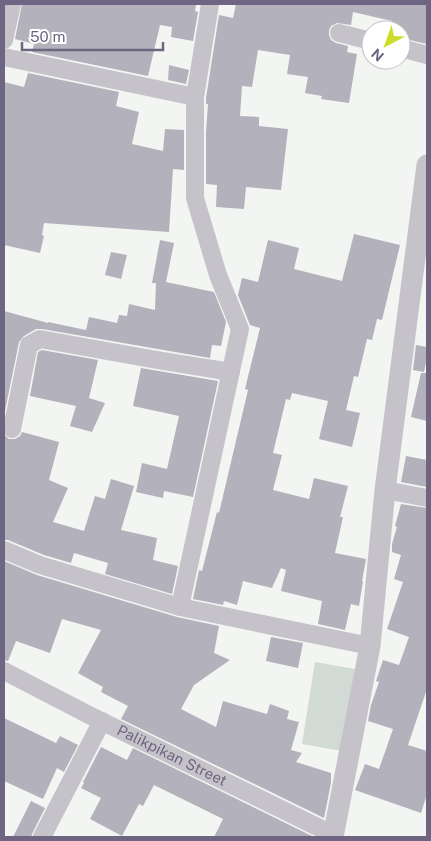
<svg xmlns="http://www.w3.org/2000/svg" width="431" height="841" viewBox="0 0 431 841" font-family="'Public Sans',sans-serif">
<rect width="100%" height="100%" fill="#f2f5f2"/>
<path fill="#d1dad5" d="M315,662L355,669L342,751L302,744Z"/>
<path fill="#b3b1bb" d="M22,4H196L195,11L198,12L193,41L171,37L172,27L160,25L148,76L32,52L34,44L15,39Z
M236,4H427V44L401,38V30H390L392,21L353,12L351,25L337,23L331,26L329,30V35L331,40L336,43L348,46L347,52L357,54L349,103L321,99L322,96L305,93L308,77L287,74L290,55L258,50L252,87L242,86L240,116L259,117V126L288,129L281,190L246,187L244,209L216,207L217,185L206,184V132L208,104H206V98L219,15L233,18Z
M169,65L189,70L186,84L168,80Z
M28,73L119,92L116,106L139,112L132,144L163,151L165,129L184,130V170L173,169L169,232L44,223L42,235L44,236L40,253L4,245V82L24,87Z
M354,234L400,245L382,320L377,319L372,340L367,339L358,377L354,376L346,410L360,413L352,447L319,439L328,401L292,393L290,400L286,399L273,453L282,455L273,490L309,499L314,478L348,486L340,517H343L335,553L366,559L362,581H363L359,606L351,604L345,630L318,624L322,601L281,591L286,570L281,568L272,588L243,581L237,605L224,601L223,605L193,599L199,570L202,571L217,512L219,513L248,390L245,389L260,328L250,325L238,295L242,278L258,282L268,240L299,248L294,269L342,281Z
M160,240L174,243L166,282L214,292L226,322L221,346L212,345L210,358L42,329H36L24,336L19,342L4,416V311L48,323V322L86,330L89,317L117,323L119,315L127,316L129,304L155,310L156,283H152Z
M111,252L127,255L121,279L105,275Z
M416,345L427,347V358L424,372L413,370Z
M42,350L98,360L89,398L105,403L92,432L70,426L76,406L30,396L38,352Z
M141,368L218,381L193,497L164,491L163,498L136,492L142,463L167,469L179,416L133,406Z
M421,373H427V421L411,417Z
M22,432L59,442L49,480L68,488L53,522L84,531L95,496L105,499L111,479L134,486L121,530L157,538L153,560L178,566L172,594L105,574L108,563L74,553L71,563L44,555L8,540H4V435L9,439H15L20,436Z
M406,456L427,460V487L401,482Z
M401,504L427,508V689L408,745L427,751V794L421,813L355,790L365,764L379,769L393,729L368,721L371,705L379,682L376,681L383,660L399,665L409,637L387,629L403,582L394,579L401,555L392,552V544L397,527L395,526Z
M4,561L37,575L177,617L219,626L214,653L230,660L194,685L181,709L216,727L223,701L267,714L270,704L289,711L287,719L299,722L291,750L302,753L296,762L331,773V783L324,818L121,719L128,706L101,692L103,687L78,673L101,630L62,619L50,653L16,641L8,661L4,660Z
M271,637L303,643L298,668L266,661Z
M4,718L56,743L60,736L78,745L64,772L57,768L43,799L4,781Z
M101,747L127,760L133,748L314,837H214L223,819L154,785L143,806L139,804L122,836L90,819L101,798L81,788L84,783L83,782Z
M31,801L45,808L33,832L31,837H13Z"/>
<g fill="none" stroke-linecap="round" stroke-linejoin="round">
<g stroke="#c5c3c9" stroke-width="18">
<path d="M210,4L195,97V198L218,275L240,329L180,607L370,646"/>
<path d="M339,33L371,41"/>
<path d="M4,40L12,4"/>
<path d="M401,48L427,55"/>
<path d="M4,57L195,97"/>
<path d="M12,429L29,345L40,339L157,360L231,372"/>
<path d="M385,490L427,498"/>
<path d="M4,550L40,565L180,607"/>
<path id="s1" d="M4,671L91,716L334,835"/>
<path d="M42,837L102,721"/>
</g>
<path stroke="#c5c3c9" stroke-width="21" d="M333,837L370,646L385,490L427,165"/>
</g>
<g text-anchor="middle" stroke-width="5" stroke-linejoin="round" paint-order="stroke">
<g font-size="15" fill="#6e6582" stroke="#fff">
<text dy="5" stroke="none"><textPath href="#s1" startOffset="188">Palikpikan Street</textPath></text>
</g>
</g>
<rect width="431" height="841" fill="none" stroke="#6e6582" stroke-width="10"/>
<g transform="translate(386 45) rotate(221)"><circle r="24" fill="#ffffff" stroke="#c5c1cd"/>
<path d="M0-4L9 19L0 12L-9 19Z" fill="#ccdd2a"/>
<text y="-8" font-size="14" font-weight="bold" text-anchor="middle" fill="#6e6582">N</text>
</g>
<path d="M22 42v8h141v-8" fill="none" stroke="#6e6582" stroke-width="2.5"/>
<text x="30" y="42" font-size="15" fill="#6e6582" stroke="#ffffff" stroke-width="4" paint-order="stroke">50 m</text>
</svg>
